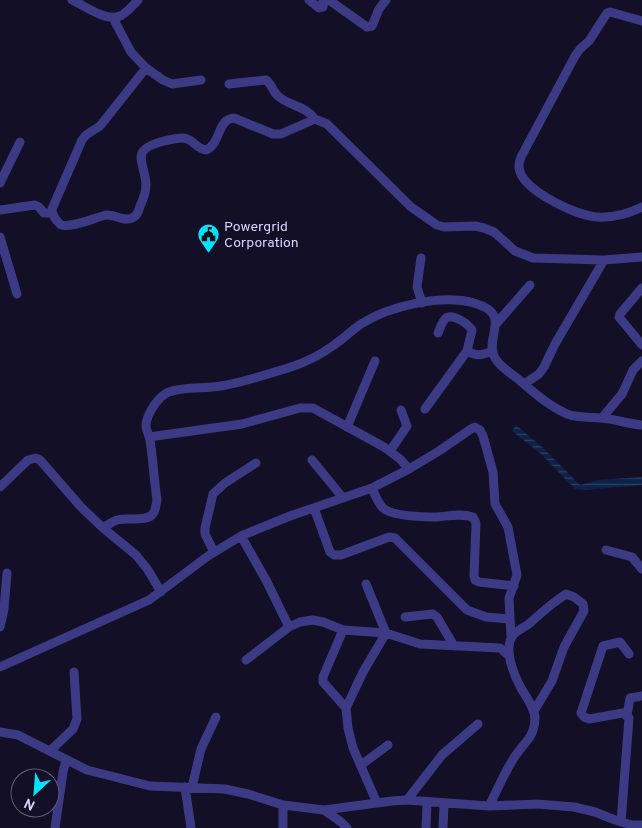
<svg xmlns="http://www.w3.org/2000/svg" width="642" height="828" viewBox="0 0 642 828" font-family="Overpass,sans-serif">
<defs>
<pattern id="water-rules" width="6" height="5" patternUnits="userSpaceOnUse" patternTransform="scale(1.25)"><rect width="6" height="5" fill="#0c2248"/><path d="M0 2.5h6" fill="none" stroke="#2f4163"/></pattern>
</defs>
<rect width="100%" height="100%" fill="#130f26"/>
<path fill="url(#water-rules)" d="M516,425L542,447L580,485L598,480L642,477V485L586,490L575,489L540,453L512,431Z"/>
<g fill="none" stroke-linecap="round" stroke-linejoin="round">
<path stroke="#3d3a85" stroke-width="9" d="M72,0C85,6 106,22 120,16C127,13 133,5 138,0
M309,0L319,8L323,7V0
M329,0L367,27L372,26L379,9L386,0
M113,18L131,52L146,68L163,80L172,84L201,80
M642,21L610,12L607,13L589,41L580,49L575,56L521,157C519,162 518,167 520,172C527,192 577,216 597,217C613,218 628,214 642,207
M146,68L100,126L86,135L82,140L52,209C52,216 56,220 61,225C72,228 94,218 106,215C115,214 123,222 132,218C137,216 139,211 140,206C143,200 146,191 146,184C144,160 129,150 164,141C171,140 180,136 187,139C194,141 197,149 206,150C221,144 217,119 234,118L273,134H281L315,119L327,124L411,207L437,225L444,227L475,226L484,228L494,232L515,251L533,258L604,260L642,257
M229,84L266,80C272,84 272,91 278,96C289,106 306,106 315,119
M0,183L20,142
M0,210L35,205L39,207L44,213H52
M0,237L17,294
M421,258L417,287L422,303
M642,288L620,314L619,317L642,345
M496,324L530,285
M467,351C478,357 482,355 493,351
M524,384L539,374L544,367L555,344L604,260
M425,409L467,351L472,330C468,324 453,313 446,318C442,321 440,329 438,333
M602,418L622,394L633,370L642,361
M347,427L375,361
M149,437L242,424L300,408H313L384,447L400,459L409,469
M390,451L407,426L401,410
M312,460L343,498
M0,487L28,460L36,458L40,460L81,507L103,528L136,555L148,570L161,592
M372,488C375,495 378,503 383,508C393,517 425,517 437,517C449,516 461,513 473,517L476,523L474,576L475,580L479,582L514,586
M314,508L330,552L334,555H341L389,537L395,538L467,610L486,617L510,619
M103,528C108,525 111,522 117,520C127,517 144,522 152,515C156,511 156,504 157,500C154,480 153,459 150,440C149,435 146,430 146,425C146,420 150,412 153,407C156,402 163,394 169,392C185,386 205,389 221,386C245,382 268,374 291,367C306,362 322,354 334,345C344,338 352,330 361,324C389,306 441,294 474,303C513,314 485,336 494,356C498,365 510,373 518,379C533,392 549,406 567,414C578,418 590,417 601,418C615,419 628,424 642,425
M241,536L266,580L289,627
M606,550L632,557L642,569
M214,552L205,534V528L213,494L225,483L256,463
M405,617L433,614L437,617L454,646
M0,627L4,609L7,573
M343,630L323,677V682L346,708L348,728L353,748L377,803
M246,660L289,627L300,622L313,620L323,622L343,630L386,633L420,644L500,648L509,656
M0,667L149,600L208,556L241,536L290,516L372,488L409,469L439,451L471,429L475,427L480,430L483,436L493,472L495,504L508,527L517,575L509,598L511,637
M346,708L363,672L386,633L366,584
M627,715L630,698L642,696
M0,732L18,735L87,770L150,786L225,789L248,794L283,805L324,810L392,801L407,800L489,806L537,804L574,807L595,812L615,820L632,825H642
M50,751L73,729L77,719L74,672
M361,765L388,745
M185,787L191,828
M192,787L201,749L216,717
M407,800L442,755L478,724
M283,805V828
M489,806C498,789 506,768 518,752C527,740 534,736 535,719C535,708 526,697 521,688C514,675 502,647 514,634C519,629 525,627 530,623C542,612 552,603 566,594L574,597L583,604L584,611L564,647L552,681L534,711
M324,810L341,822L347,828
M621,822L629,718L623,713L589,719L584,717L581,713L603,646L620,642L629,654
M55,828L63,772L66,760
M426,828L427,803
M443,828L444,804"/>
</g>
<defs>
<symbol id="civic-pin" viewBox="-11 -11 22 30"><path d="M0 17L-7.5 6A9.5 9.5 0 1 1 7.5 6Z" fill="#00e5ff" stroke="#130f26"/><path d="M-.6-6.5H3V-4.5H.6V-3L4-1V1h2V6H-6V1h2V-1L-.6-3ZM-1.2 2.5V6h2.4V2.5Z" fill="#111"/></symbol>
</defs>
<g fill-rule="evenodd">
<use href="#civic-pin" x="196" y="222" width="25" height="34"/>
</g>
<g text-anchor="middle" stroke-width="4.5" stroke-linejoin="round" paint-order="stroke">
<g font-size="14" fill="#d9d4ff" stroke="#130f26" text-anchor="start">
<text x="224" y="231">Powergrid<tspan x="224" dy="16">Corporation</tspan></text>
</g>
</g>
<g transform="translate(35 793) rotate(206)"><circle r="24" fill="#130f26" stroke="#625e7d"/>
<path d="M0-4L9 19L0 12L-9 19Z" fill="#00e5ff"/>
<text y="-8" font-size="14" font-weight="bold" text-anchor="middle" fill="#d9d4ff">N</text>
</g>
</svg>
